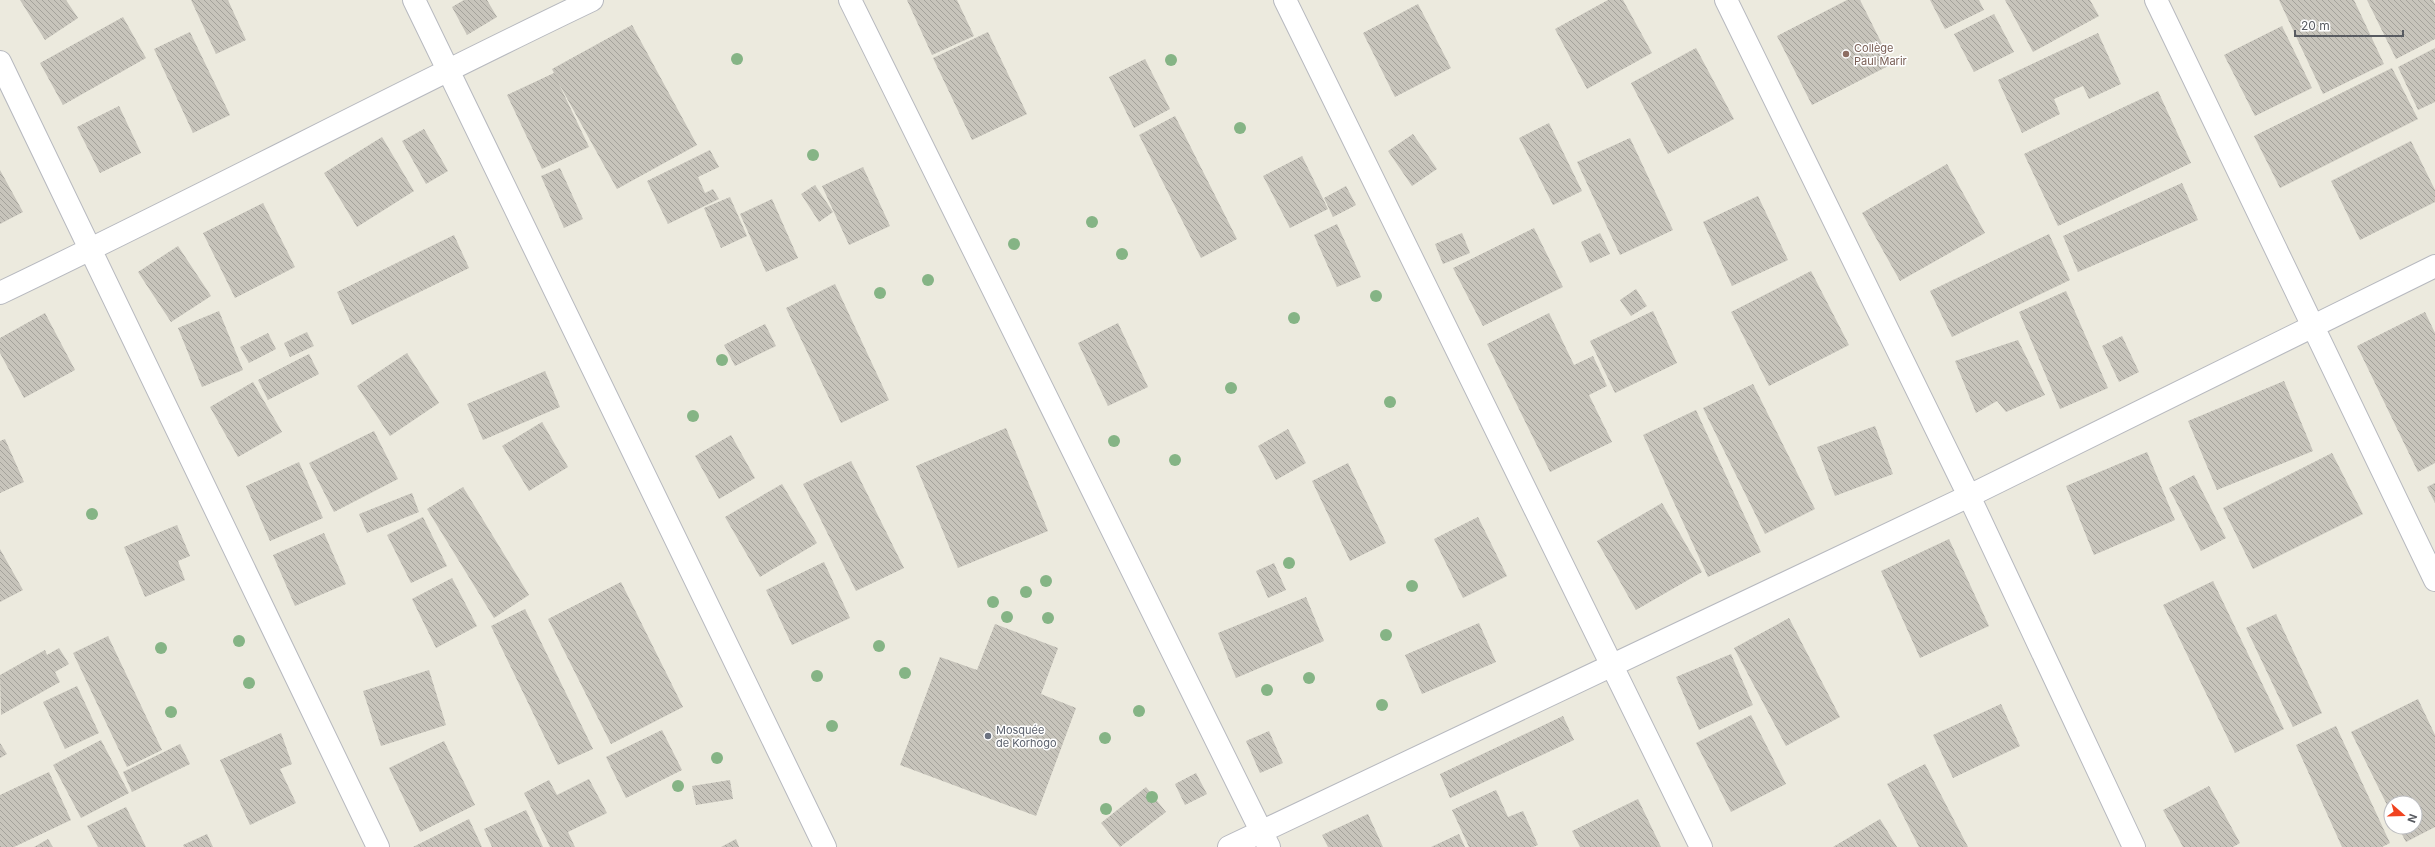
<svg xmlns="http://www.w3.org/2000/svg" width="2435" height="847" viewBox="0 0 2435 847" font-family="Inter,sans-serif">
<defs>
<pattern id="building-back-hatch" width="6" height="6" patternUnits="userSpaceOnUse"><rect width="6" height="6" fill="#c7c4bb"/><path d="M-1 5l2 2M0 0l6 6M5-1l2 2" fill="none" stroke="#a4a29b"/></pattern>
</defs>
<rect width="100%" height="100%" fill="#eceade"/>
<path fill="url(#building-back-hatch)" d="M20,0H66L78,18L45,40Z
M191,0H228L246,40L216,54Z
M464,0H487L497,17L467,35L452,7Z
M907,0H957L974,36L932,55Z
M1608,0H1623L1652,53L1587,89L1555,29Z
M1847,0H1860L1892,64L1812,105L1777,36Z
M1930,0H1979L1984,10L1945,29Z
M2005,0H2090L2099,16L2033,52Z
M2279,0H2354L2384,64L2323,94Z
M2367,0H2433L2435,4V39L2396,59Z
M1418,4L1451,68L1395,97L1363,33Z
M1994,14L2014,52L1974,72L1954,34Z
M123,17L146,58L63,105L40,63Z
M632,25L697,145L617,189L558,82L589,147L542,169L507,95L554,73L552,69Z
M2282,26L2312,88L2255,116L2224,55Z
M190,32L230,115L193,133L154,49Z
M988,32L1027,114L972,140L933,58Z
M2098,33L2121,84L2089,99L2083,86L2054,99L2060,114L2022,133L1998,80Z
M1696,48L1734,119L1668,154L1631,83Z
M2435,48V102L2418,110L2398,67Z
M1145,59L1170,109L1134,128L1109,77Z
M2392,68L2418,119L2280,188L2254,136Z
M2158,91L2191,163L2058,226L2024,154Z
M119,106L141,153L100,173L77,127Z
M1175,116L1237,239L1201,258L1139,135Z
M1549,123L1582,191L1553,205L1519,138Z
M424,129L448,171L426,184L402,141Z
M1413,134L1437,169L1412,186L1388,151Z
M382,137L414,191L357,227L324,173Z
M1630,138L1673,230L1620,255L1577,162Z
M2411,141L2435,190V202L2360,240L2331,181Z
M710,150L719,167L698,177L705,193L713,189L719,199L668,224L647,181Z
M1302,156L1328,209L1290,228L1263,176Z
M1947,164L1985,233L1900,281L1862,213Z
M863,167L890,226L849,245L822,186Z
M560,168L583,219L564,228L541,176Z
M0,170L23,212L0,224Z
M2182,183L2198,220L2078,272L2063,236Z
M815,185L833,212L819,222L801,194Z
M1346,186L1356,205L1333,217L1324,198Z
M1758,196L1788,260L1732,286L1703,222Z
M730,197L747,236L721,248L704,208Z
M772,199L798,258L766,272L740,214Z
M263,203L295,267L235,298L203,233Z
M1337,224L1361,277L1337,287L1314,235Z
M1534,228L1563,287L1483,326L1453,268Z
M1462,233L1470,253L1443,264L1435,244Z
M1600,233L1610,254L1590,263L1581,242Z
M2049,234L2070,280L1952,337L1930,291Z
M454,235L469,268L352,325L337,292Z
M178,246L211,296L171,322L138,272Z
M1811,271L1849,345L1769,386L1731,312Z
M835,284L889,400L841,423L786,308Z
M1636,289L1647,306L1631,316L1620,300Z
M2066,291L2108,388L2060,409L2019,312Z
M219,311L243,370L202,387L178,328Z
M1653,311L1677,363L1615,393L1590,341Z
M2425,312L2435,333V463L2418,472L2357,346Z
M45,313L75,370L24,398L0,353V338Z
M1549,313L1574,365L1593,356L1607,386L1589,395L1612,442L1550,472L1487,344Z
M1118,323L1148,387L1108,406L1078,343Z
M765,324L776,346L735,366L724,345Z
M307,332L314,346L290,357L284,343Z
M268,333L276,349L249,363L240,347Z
M2122,336L2139,372L2119,382L2102,346Z
M2018,340L2045,395L2006,412L1997,401L1976,413L1955,361Z
M407,353L439,403L390,436L357,386Z
M309,354L319,374L268,400L258,380Z
M545,371L560,407L483,440L467,404Z
M2284,381L2313,451L2217,490L2188,421Z
M253,382L282,432L238,457L210,407Z
M1753,384L1815,509L1765,534L1703,408Z
M1696,410L1761,552L1708,577L1643,435Z
M542,422L568,467L529,491L502,446Z
M1875,426L1893,474L1835,496L1817,447Z
M1006,428L1048,531L958,568L916,466Z
M1288,429L1306,463L1276,480L1258,446Z
M374,431L398,479L334,512L309,463Z
M731,435L755,478L719,499L695,456Z
M5,439L24,482L0,493V441Z
M2147,452L2175,520L2094,555L2066,486Z
M2332,453L2363,514L2253,569L2223,508Z
M851,461L904,568L856,591L803,484Z
M299,462L323,518L270,541L246,486Z
M1348,463L1386,543L1350,561L1312,481Z
M2194,475L2226,538L2201,551L2169,488Z
M2435,483V503L2427,487Z
M782,484L817,543L760,577L725,517Z
M463,487L529,595L494,618L427,509Z
M412,493L419,512L367,533L359,514Z
M1662,503L1702,572L1636,610L1597,541Z
M423,517L447,566L411,583L387,535Z
M1478,517L1507,576L1463,598L1434,539Z
M177,525L190,556L178,561L185,580L145,597L124,547Z
M324,533L346,584L295,606L273,555Z
M1949,539L1989,626L1920,658L1881,571Z
M0,549L23,590L0,602Z
M824,562L850,618L792,645L766,590Z
M1274,563L1286,590L1268,598L1256,571Z
M452,578L477,626L436,648L412,599Z
M2213,581L2284,729L2235,753L2163,605Z
M621,582L683,707L611,744L548,619Z
M1306,597L1324,641L1236,678L1218,633Z
M525,609L593,749L558,765L491,626Z
M2276,614L2322,713L2293,727L2246,628Z
M1789,618L1840,717L1786,746L1734,648Z
M1479,623L1496,662L1422,694L1405,655Z
M995,624L1058,648L1041,694L1076,708L1036,816L900,765L940,657L977,670Z
M108,636L162,750L127,767L73,653Z
M59,648L69,664L55,672L60,682L1,715L0,675L45,650L47,655Z
M1731,654L1753,705L1699,730L1676,677Z
M429,670L446,725L381,746L363,691Z
M77,686L99,733L65,749L43,702Z
M2418,699L2435,735V827L2406,842L2398,827H2415V803H2391V813L2351,732Z
M2001,704L2020,746L1953,778L1933,735Z
M1751,715L1786,784L1731,812L1696,743Z
M1563,716L1574,740L1450,798L1440,774Z
M2336,726L2390,843L2382,847H2342L2296,745Z
M662,730L682,770L626,798L606,757Z
M1269,731L1283,763L1260,773L1246,741Z
M281,733L292,764L280,769L296,803L250,825L220,760Z
M101,740L129,793L81,818L53,765Z
M444,741L475,805L420,832L389,768Z
M0,743L7,754L0,758Z
M180,744L190,764L132,792L123,772Z
M1925,764L1968,847H1919L1887,784Z
M49,772L71,820L14,847H0V795Z
M1196,773L1207,794L1185,805L1175,784Z
M589,779L607,813L568,832L575,847H550L524,793L549,780L557,795Z
M730,780L733,799L696,805L692,786Z
M2209,786L2240,843L2233,847H2183L2163,810Z
M1146,787L1166,812L1120,847L1101,823Z
M1496,790L1508,817L1523,811L1538,845L1533,847H1469L1452,810Z
M1638,799L1661,847H1580L1572,831Z
M126,807L146,847H98L87,826Z
M526,810L543,847H492L484,829Z
M1368,814L1383,847H1328L1322,835Z
M469,819L482,847H413Z
M1880,819L1897,847H1833Z
M207,834L213,847H184L183,845Z
M1459,834L1465,847H1431Z
M48,839L53,847H34Z
M736,839L739,847H721Z"/>
<g fill="none" stroke-linecap="round" stroke-linejoin="round">
<defs>
<path id="minor" d="M414,0L825,847
M850,0L1269,847
M1285,0L1701,847
M1726,0L1969,496L2134,847
M2156,0L2435,580
M0,62L378,847
M0,293C199,198 393,95 592,0
M1229,847L1969,496L2435,266"/>
</defs>
<use href="#minor" stroke="#b7b9bf" stroke-width="24"/>
<use href="#minor" stroke="#fff" stroke-width="22"/>
</g>
<g fill="#85b485">
<circle cx="737" cy="59" r="6"/>
<circle cx="1171" cy="60" r="6"/>
<circle cx="1240" cy="128" r="6"/>
<circle cx="813" cy="155" r="6"/>
<circle cx="1092" cy="222" r="6"/>
<circle cx="1014" cy="244" r="6"/>
<circle cx="1122" cy="254" r="6"/>
<circle cx="928" cy="280" r="6"/>
<circle cx="880" cy="293" r="6"/>
<circle cx="1376" cy="296" r="6"/>
<circle cx="1294" cy="318" r="6"/>
<circle cx="722" cy="360" r="6"/>
<circle cx="1231" cy="388" r="6"/>
<circle cx="1390" cy="402" r="6"/>
<circle cx="693" cy="416" r="6"/>
<circle cx="1114" cy="441" r="6"/>
<circle cx="1175" cy="460" r="6"/>
<circle cx="92" cy="514" r="6"/>
<circle cx="1289" cy="563" r="6"/>
<circle cx="1046" cy="581" r="6"/>
<circle cx="1412" cy="586" r="6"/>
<circle cx="1026" cy="592" r="6"/>
<circle cx="993" cy="602" r="6"/>
<circle cx="1007" cy="617" r="6"/>
<circle cx="1048" cy="618" r="6"/>
<circle cx="1386" cy="635" r="6"/>
<circle cx="239" cy="641" r="6"/>
<circle cx="879" cy="646" r="6"/>
<circle cx="161" cy="648" r="6"/>
<circle cx="905" cy="673" r="6"/>
<circle cx="817" cy="676" r="6"/>
<circle cx="1309" cy="678" r="6"/>
<circle cx="249" cy="683" r="6"/>
<circle cx="1267" cy="690" r="6"/>
<circle cx="1382" cy="705" r="6"/>
<circle cx="1139" cy="711" r="6"/>
<circle cx="171" cy="712" r="6"/>
<circle cx="832" cy="726" r="6"/>
<circle cx="1105" cy="738" r="6"/>
<circle cx="717" cy="758" r="6"/>
<circle cx="678" cy="786" r="6"/>
<circle cx="1152" cy="797" r="6"/>
<circle cx="1106" cy="809" r="6"/>
</g>
<circle fill="#8d6e63" stroke="#fff" stroke-width="1.5" cx="1846" cy="54" r="4"/>
<circle fill="#6b7280" stroke="#fff" stroke-width="1.5" cx="988" cy="736" r="4"/>
<g text-anchor="middle" stroke-width="3" stroke-linejoin="round" paint-order="stroke">
<g font-size="11" fill="#785e54" stroke="#fff" text-anchor="start">
<text x="1854" y="52">Collège<tspan x="1854" dy="13">Paul Marir</tspan></text>
</g>
<g font-size="11" fill="#5b616d" stroke="#fff" text-anchor="start">
<text x="996" y="734">Mosquée<tspan x="996" dy="13">de Korhogo</tspan></text>
</g>
</g>
<g transform="translate(2403 815) rotate(110)"><circle r="19" fill="#ffffff" stroke="#bcbdc0"/>
<path d="M0-3L7 15L0 10L-7 15Z" fill="#f04320"/>
<text y="-6" font-size="11" font-weight="bold" text-anchor="middle" fill="#585b61">N</text>
</g>
<path d="M2295 30v6h108v-6" fill="none" stroke="#585b61" stroke-width="2"/>
<text x="2301" y="30" font-size="12" fill="#585b61" stroke="#ffffff" stroke-width="3" paint-order="stroke">20 m</text>
</svg>
